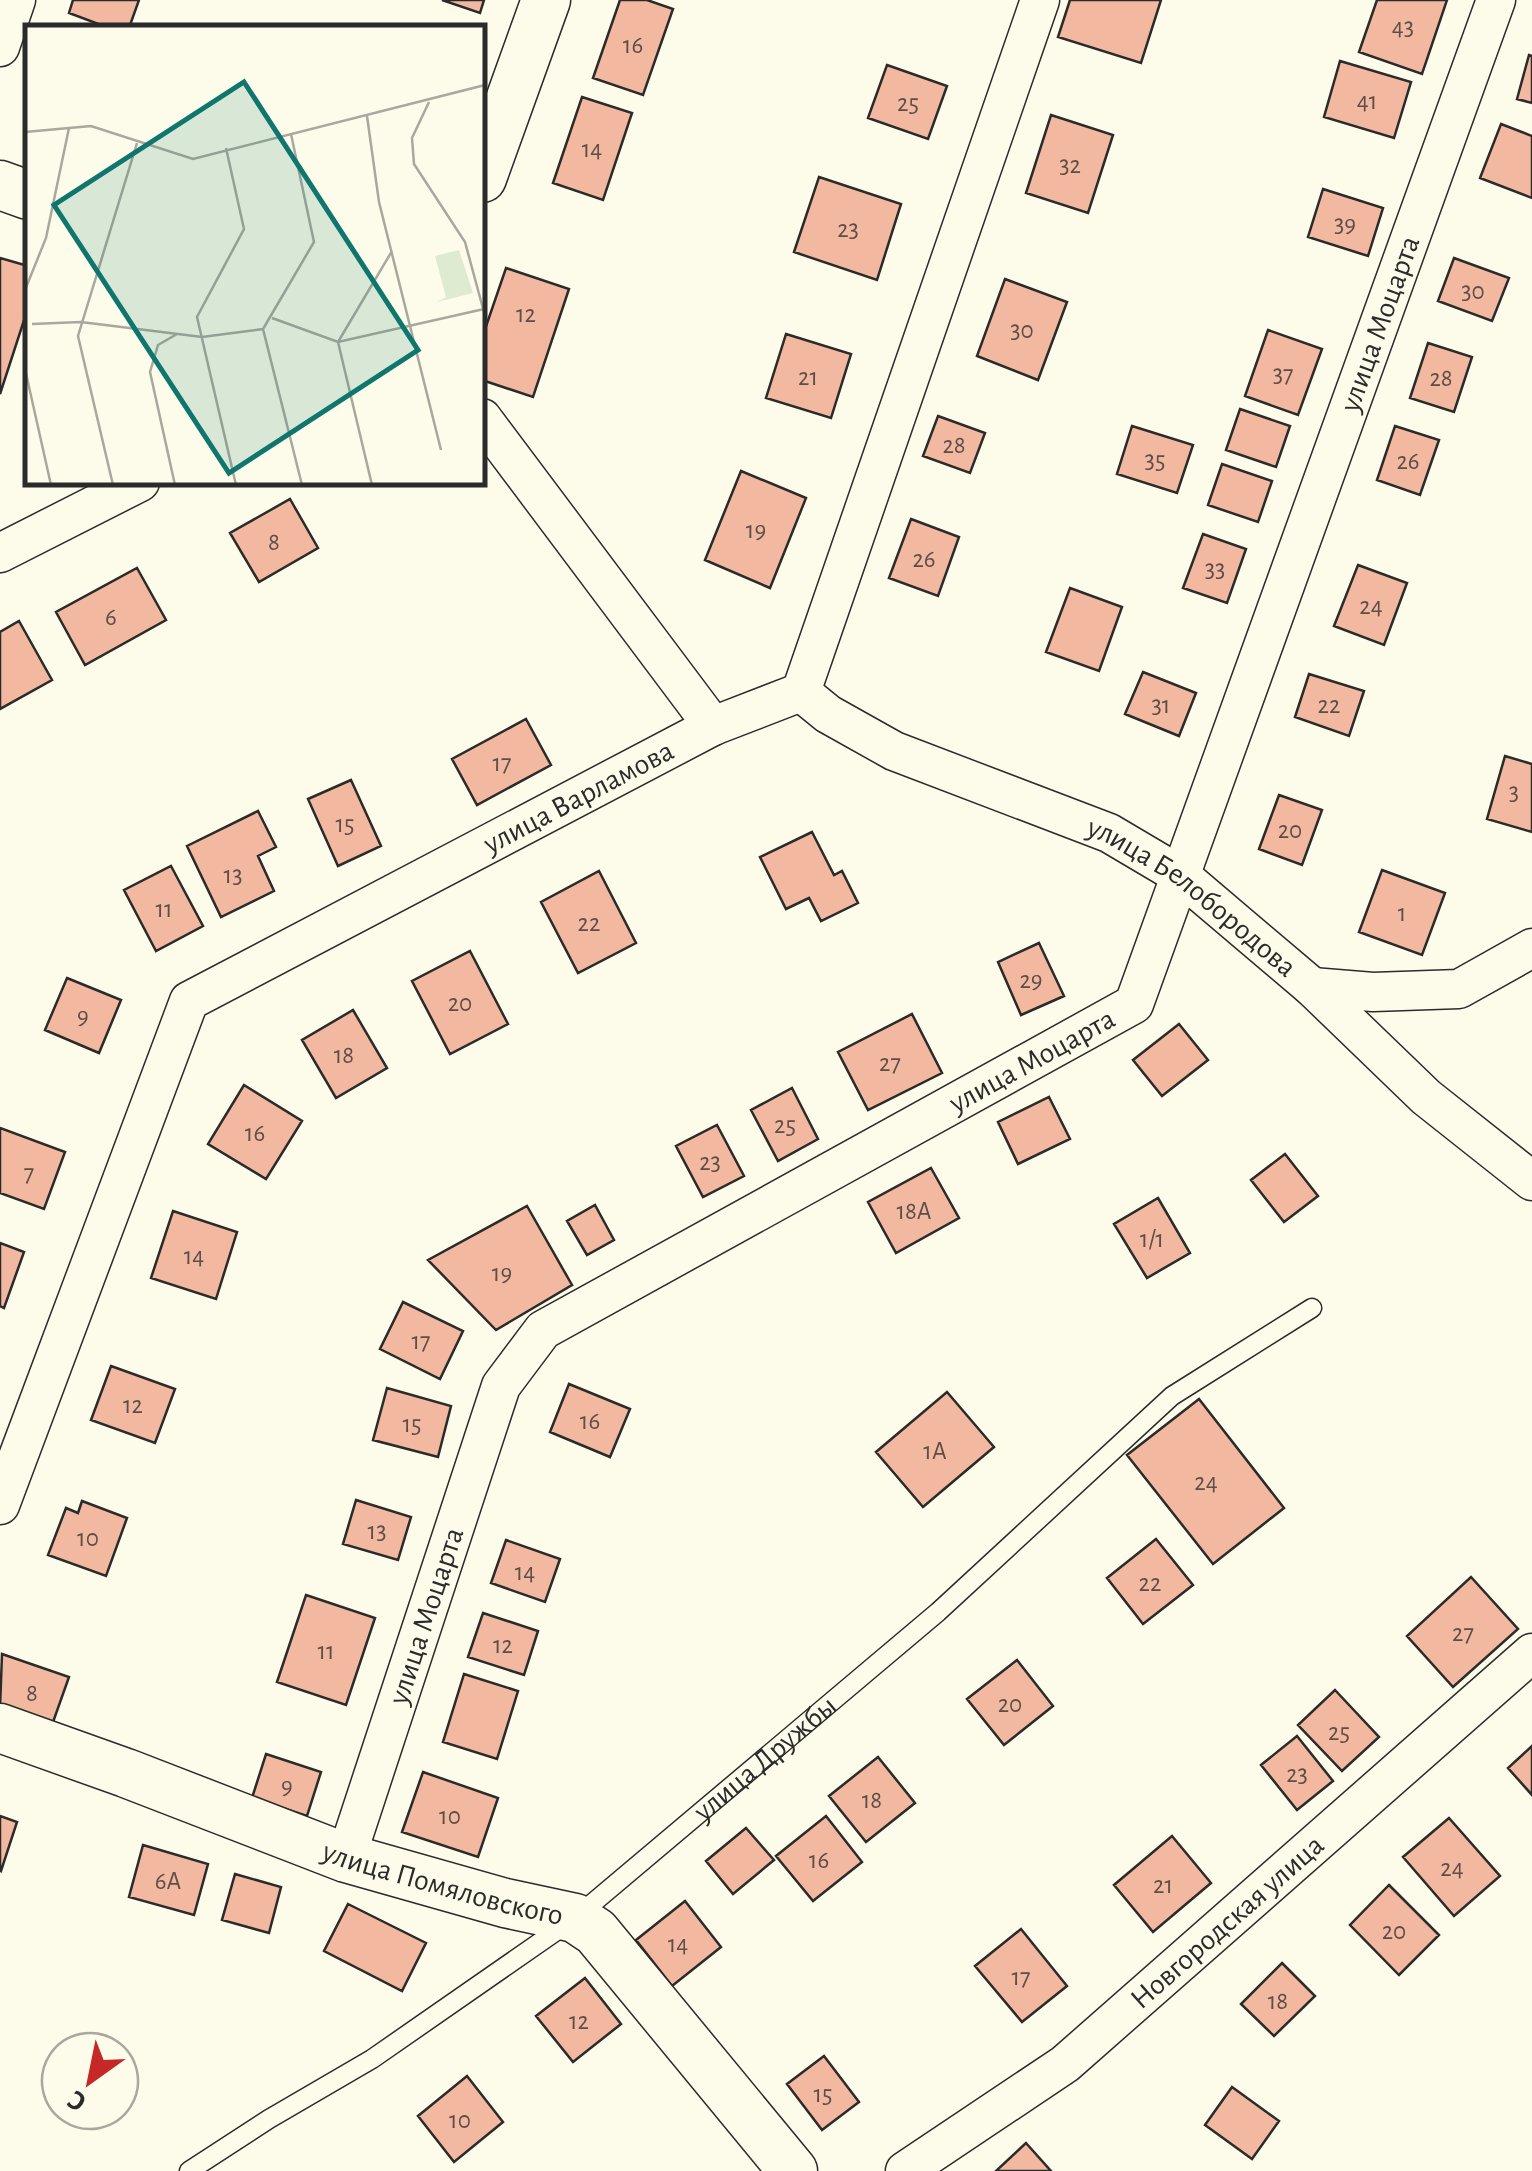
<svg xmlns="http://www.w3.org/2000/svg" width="1532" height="2171" viewBox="0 0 1532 2171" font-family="'Alegreya Sans',sans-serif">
<rect width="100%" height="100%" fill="#fdfbea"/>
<path fill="#f2b8a0" stroke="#2b2b2b" stroke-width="2.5" d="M73,0H139L129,28H109L69,13Z
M442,0H484L480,13Z
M620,0H647L673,9L643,95L593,78Z
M1070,0H1161L1141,63L1058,37Z
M1377,0H1447L1422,74L1359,52Z
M1529,55L1532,56V103L1517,99Z
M1340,61L1411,82L1394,138L1324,117Z
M887,65L947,86L928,139L868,118Z
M582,97L632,113L603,200L553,183Z
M1051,115L1113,135L1088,213L1026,193Z
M1501,124L1532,136V198L1480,178Z
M819,177L901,204L877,280L794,252Z
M1323,189L1383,208L1368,256L1308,237Z
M0,258L28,266V308L0,394Z
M1454,258L1509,278L1492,321L1438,301Z
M506,268L569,289L533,397L482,380V338Z
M1005,279L1067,302L1038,380L977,356Z
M1268,330L1322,349L1298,415L1245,396Z
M786,334L851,354L831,418L766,398Z
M1428,343L1472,357L1454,412L1410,398Z
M1240,409L1290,426L1276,467L1226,450Z
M938,416L985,433L970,473L923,456Z
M1132,426L1193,445L1177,493L1117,474Z
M1395,426L1439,440L1420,495L1377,480Z
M1222,464L1272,481L1258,522L1208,505Z
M741,471L806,498L770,588L705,560Z
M290,499L318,548L259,582L230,533Z
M911,519L959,537L938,596L889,578Z
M1203,534L1246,549L1227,603L1183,588Z
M1358,565L1407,583L1384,645L1334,626Z
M137,568L166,620L85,665L56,612Z
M1070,588L1122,607L1099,671L1046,652Z
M19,621L52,680L0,709V632Z
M1143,672L1196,693L1179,736L1125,714Z
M1309,674L1364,691L1349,736L1295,717Z
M526,719L551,765L477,805L452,759Z
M1505,756L1532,764V832L1487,819Z
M351,780L381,846L338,866L308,799Z
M1279,795L1322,810L1302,865L1259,849Z
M258,811L276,847L258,856L274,891L221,917L187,846Z
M812,832L834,875L842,871L858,903L821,921L809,898L786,909L760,857Z
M171,866L203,926L156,951L124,890Z
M1382,870L1445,893L1422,955L1359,932Z
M599,871L636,943L578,973L541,902Z
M1039,943L1064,996L1021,1015L998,962Z
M470,951L508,1024L450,1054L412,981Z
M67,978L121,1000L99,1053L45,1030Z
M353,1010L387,1068L336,1098L302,1040Z
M912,1014L942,1073L868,1110L838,1052Z
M1179,1024L1208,1060L1162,1096L1133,1060Z
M244,1085L302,1121L266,1179L208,1144Z
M792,1088L818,1139L778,1161L751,1110Z
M1049,1097L1070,1139L1018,1164L998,1122Z
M717,1125L744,1176L703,1197L676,1146Z
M0,1128L65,1152L44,1209L0,1193Z
M1285,1154L1318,1196L1284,1222L1251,1180Z
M931,1168L959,1218L896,1253L868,1202Z
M1158,1198L1190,1253L1147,1278L1114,1224Z
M595,1205L614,1240L587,1255L567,1221Z
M527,1206L572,1285L496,1330L428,1260Z
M173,1211L237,1232L216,1299L151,1278Z
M0,1243L24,1252L4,1308L0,1306Z
M403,1302L463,1331L440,1379L380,1349Z
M111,1366L175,1389L155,1443L91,1420Z
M569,1384L630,1409L610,1457L550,1432Z
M387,1388L451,1406L438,1457L373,1440Z
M947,1392L994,1447L923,1507L876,1452Z
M1199,1399L1284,1508L1213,1564L1127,1455Z
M356,1500L411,1517L398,1560L343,1544Z
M82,1501L127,1518L106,1576L48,1555L66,1508L78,1513Z
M1156,1539L1193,1585L1143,1624L1107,1578Z
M506,1540L560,1559L545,1602L491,1583Z
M1471,1577L1518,1629L1453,1687L1407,1636Z
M306,1595L375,1618L346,1705L277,1682Z
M483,1613L538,1631L524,1675L468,1657Z
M2,1654L69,1677L52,1725L0,1708Z
M1017,1660L1053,1706L1004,1745L967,1699Z
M464,1674L518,1691L497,1759L443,1742Z
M1335,1690L1379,1737L1342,1771L1298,1725Z
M1297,1736L1333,1781L1297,1810L1261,1765Z
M1532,1746V1795L1508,1768Z
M266,1754L321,1772L307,1816L252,1798Z
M878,1757L915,1803L866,1842L829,1796Z
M423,1772L498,1798L478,1857L402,1832Z
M0,1816L17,1822L1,1871L0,1870Z
M826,1816L862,1862L813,1901L776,1856Z
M1449,1818L1500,1876L1454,1916L1403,1857Z
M746,1828L774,1860L733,1894L706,1861Z
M1172,1836L1211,1883L1153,1932L1114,1885Z
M143,1845L208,1864L194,1915L129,1897Z
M235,1874L281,1887L269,1933L222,1920Z
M1389,1885L1439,1935L1399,1975L1350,1925Z
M685,1901L721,1947L672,1986L636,1940Z
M348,1904L426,1943L402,1991L324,1951Z
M1021,1929L1067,1986L1022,2022L975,1966Z
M1282,1963L1315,1996L1274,2036L1241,2004Z
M585,1978L621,2024L573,2062L536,2016Z
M824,2056L859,2102L822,2130L787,2084Z
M467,2076L503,2122L454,2162L418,2116Z
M1232,2087L1279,2121L1252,2159L1205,2125Z
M1026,2143L1051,2171H996Z"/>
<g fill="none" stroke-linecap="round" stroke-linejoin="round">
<defs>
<g id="service">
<path id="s1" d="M189,2171L269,2119L372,2059L575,1918L938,1612L1172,1396L1312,1308"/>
</g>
<g id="minor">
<path d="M0,47L16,0"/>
<path d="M482,418L713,726"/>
<path d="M0,553L140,482"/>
<path id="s2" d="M801,692L828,714L894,751L1109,833L1180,875L1312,987L1426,1097L1532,1181"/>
<path d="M1312,987L1373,992L1459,989L1532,948"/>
<path id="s3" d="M0,1505L189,1001L713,726L801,692L1040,0"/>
<path id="s4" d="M346,1858L501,1386L543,1330L1134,1004L1496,0"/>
<path id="s5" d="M905,2171L1065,2064L1532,1653"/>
</g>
<g id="tertiary">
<path d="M482,178L546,0"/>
<path d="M0,185L28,195"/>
<path id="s6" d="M0,1728L126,1773L346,1858L505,1903L575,1918L596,1932L793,2171"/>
</g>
</defs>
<use href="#service" stroke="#2b2b2b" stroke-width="21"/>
<use href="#minor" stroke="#2b2b2b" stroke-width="41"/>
<use href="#tertiary" stroke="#2b2b2b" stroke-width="51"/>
<use href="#service" stroke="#fdfbea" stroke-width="18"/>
<use href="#minor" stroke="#fdfbea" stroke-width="38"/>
<use href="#tertiary" stroke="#fdfbea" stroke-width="48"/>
</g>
<g text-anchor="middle" stroke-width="8" stroke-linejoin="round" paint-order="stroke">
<g font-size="25" fill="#5d4e48">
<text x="1403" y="35">43</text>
<text x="633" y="53">16</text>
<text x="1367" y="109">41</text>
<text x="908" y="111">25</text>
<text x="592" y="157">14</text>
<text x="1070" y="173">32</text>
<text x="1345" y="232">39</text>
<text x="848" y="237">23</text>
<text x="1473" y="299">30</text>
<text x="526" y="322">12</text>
<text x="1022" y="338">30</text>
<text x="1283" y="382">37</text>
<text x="808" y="385">21</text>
<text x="1441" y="386">28</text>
<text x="954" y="453">28</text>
<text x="1155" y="468">35</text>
<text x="1408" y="469">26</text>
<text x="756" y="538">19</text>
<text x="274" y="550">8</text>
<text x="924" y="567">26</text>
<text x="1215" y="577">33</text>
<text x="1371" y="614">24</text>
<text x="111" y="625">6</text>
<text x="1161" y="713">31</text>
<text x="1329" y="713">22</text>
<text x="502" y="771">17</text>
<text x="1514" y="800">3</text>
<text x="345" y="832">15</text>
<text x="1290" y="838">20</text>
<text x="233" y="883">13</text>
<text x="164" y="917">11</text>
<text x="1402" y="921">1</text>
<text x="589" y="931">22</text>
<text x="1031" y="988">29</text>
<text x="460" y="1011">20</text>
<text x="83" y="1024">9</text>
<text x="344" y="1063">18</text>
<text x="890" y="1071">27</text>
<text x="785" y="1133">25</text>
<text x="255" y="1141">16</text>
<text x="710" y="1170">23</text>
<text x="29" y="1181">7</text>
<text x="914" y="1219">18А</text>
<text x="1152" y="1247">1/1</text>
<text x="194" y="1264">14</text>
<text x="502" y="1281">19</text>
<text x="421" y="1349">17</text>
<text x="133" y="1413">12</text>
<text x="590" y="1429">16</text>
<text x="412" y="1432">15</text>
<text x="935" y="1459">1А</text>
<text x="1206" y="1490">24</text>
<text x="377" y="1539">13</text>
<text x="88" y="1546">10</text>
<text x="525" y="1580">14</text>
<text x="1150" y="1591">22</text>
<text x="1463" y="1641">27</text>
<text x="503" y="1653">12</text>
<text x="326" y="1659">11</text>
<text x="32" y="1701">8</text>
<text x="1010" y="1712">20</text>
<text x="1339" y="1740">25</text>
<text x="1297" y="1782">23</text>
<text x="287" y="1794">9</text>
<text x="872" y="1808">18</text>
<text x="450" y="1824">10</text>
<text x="819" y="1868">16</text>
<text x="1452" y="1876">24</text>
<text x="168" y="1889">6А</text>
<text x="1163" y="1893">21</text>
<text x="1394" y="1939">20</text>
<text x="678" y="1952">14</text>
<text x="1021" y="1985">17</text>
<text x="1278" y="2009">18</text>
<text x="579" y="2029">12</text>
<text x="823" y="2102">15</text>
<text x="460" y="2128">10</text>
</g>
<g font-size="30" fill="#2b2b2b" stroke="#fdfbea">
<text dy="10" stroke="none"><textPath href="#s4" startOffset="1965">улица Моцарта</textPath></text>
<text dy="10" stroke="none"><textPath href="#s3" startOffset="978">улица Варламова</textPath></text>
<text dy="10" stroke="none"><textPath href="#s2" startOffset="445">улица Белобородова</textPath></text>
<text dy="10" stroke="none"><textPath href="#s4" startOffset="1125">улица Моцарта</textPath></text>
<text dy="10" stroke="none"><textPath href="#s4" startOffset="255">улица Моцарта</textPath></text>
<text dy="10" stroke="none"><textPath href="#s1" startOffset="710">улица Дружбы</textPath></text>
<text dy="10" stroke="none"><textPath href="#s6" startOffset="470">улица Помяловского</textPath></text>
<text dy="10" stroke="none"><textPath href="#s5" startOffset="408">Новгородская улица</textPath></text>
</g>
</g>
<g transform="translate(25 25)">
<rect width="460" height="460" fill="#fdfbea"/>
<path d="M434,225L448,268L412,277L421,272L410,231Z" fill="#deebd1"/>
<path fill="none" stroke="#a9a89e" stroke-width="2.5" d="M404,77L387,113L389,139L440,217L460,291M342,91L354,177L416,425M0,107L66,101L168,134L460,60M266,109L289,217L238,304L277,460M201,123L219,204L172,292L211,460M0,265L21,213L44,103M247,293L313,317L459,284M7,299L56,297L177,312L238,304M0,344L26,460M88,460L53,311L112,118M150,460L125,347L133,320L152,309M347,460L313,317L367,226"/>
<path fill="#0f766e" fill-opacity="0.15" stroke="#0f766e" stroke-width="5" d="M219,57L393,325L204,448L29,180Z"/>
<rect width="460" height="460" fill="none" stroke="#2b2b2b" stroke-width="5"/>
</g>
<g transform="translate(90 2081) rotate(213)"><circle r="48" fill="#fdfbea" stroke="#a9a89e" stroke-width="2.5"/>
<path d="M0-8L18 38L0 25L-18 38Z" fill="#c62828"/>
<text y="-15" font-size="28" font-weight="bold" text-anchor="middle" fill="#2b2b2b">С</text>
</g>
</svg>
